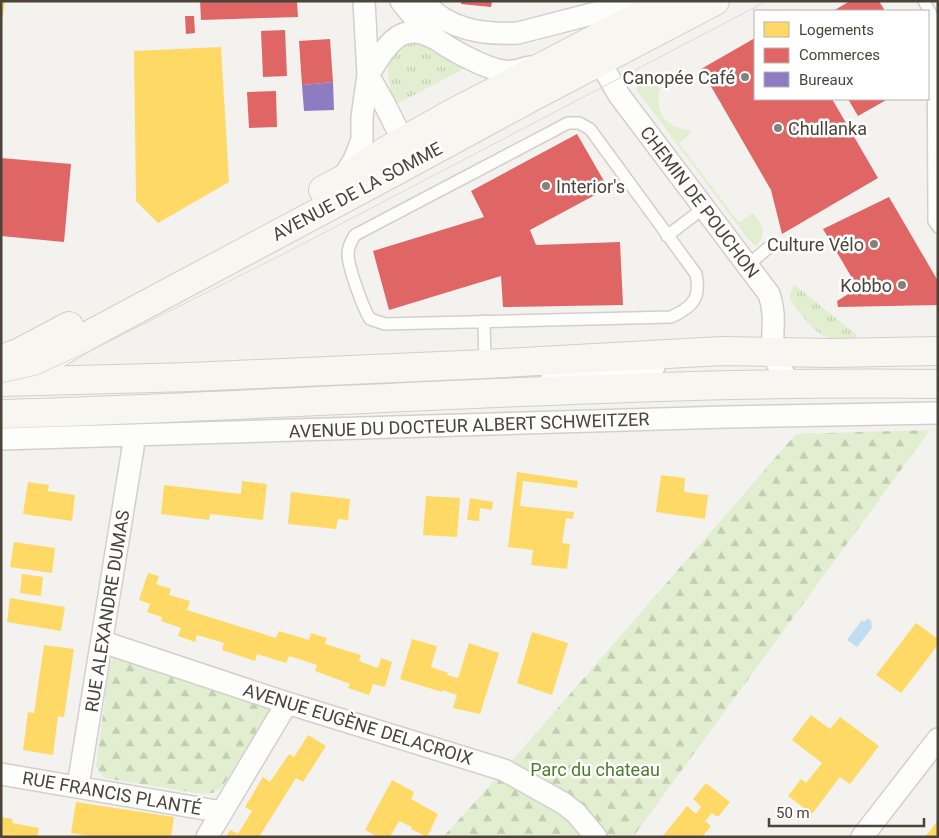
<svg xmlns="http://www.w3.org/2000/svg" width="939" height="838" font-family="Roboto,sans-serif">
  <defs>
    <pattern id="grass-tufts" width="24" height="20" patternUnits="userSpaceOnUse" patternTransform="scale(1.25)"><rect width="24" height="20" fill="#e1eecf"/><path d="M3 7l-1-3M5 7V3M7 7l1-3M15 17l-1-3M17 17v-4M19 17l1-3" fill="none" stroke="#c3cdb2"/></pattern>
    <pattern id="forest-firs" width="22" height="20" patternUnits="userSpaceOnUse" patternTransform="scale(1.25)"><rect width="22" height="20" fill="#e1eecf"/><path d="M5 1l3.5 6h-7zM16 11l3.5 6h-7z" fill="#c3cdb2"/></pattern>
  </defs>
  <rect width="100%" height="100%" fill="#f4f2ee"/>
  <path fill="url(#grass-tufts)" d="M414 42H425L467 67 395 105C387 78 380 51 414 42Z
    M795 285 857 335C854 339 852 339 847 340 820 345 802 316 789 298L793 286Z"/>
  <path fill="url(#forest-firs)" d="M930 430 633 837H443L504 770 796 434Z
    M117 655 267 705 268 714 222 787 213 793 202 794 104 778 96 767 110 662Z"/>
  <path fill="#e1eecf" d="M645 71H648L647 82 660 86C655 111 662 126 689 130L691 133 679 143 739 223 753 213C763 226 768 232 756 246L748 239 636 89 641 73Z"/>
  <path fill="#c0ddf1" d="M867 619 871 620 872 628 857 647 847 640 862 620 864 622Z"/>
  <path fill="#ffd966" d="M1 1H5L2 23H1Z
    M221 47 229 182 158 223 136 201 134 51Z
    M517 472 578 481 577 488 523 481 520 506 574 512 573 519 566 518 562 543 570 544 567 569 531 565 533 550 508 547Z
    M661 475 685 478 684 492 708 495 705 519 656 512Z
    M242 481 267 484 263 520 210 514 209 520 161 514 164 485 241 494Z
    M28 482 49 485 48 491 75 495 72 521 23 514Z
    M291 492 350 499 348 520 338 519 336 529 288 524Z
    M426 496 460 498 457 537 423 535Z
    M470 498 493 502 492 510 480 508 479 521 467 520Z
    M14 542 55 548 52 573 10 567Z
    M148 573 159 576 156 584 171 589 169 595 190 601 187 610 276 638 279 631 309 640 311 633 327 638 325 644 361 655 359 661 378 668 381 658 392 662 385 687 373 684 369 695 348 688 350 684 315 671 317 665 302 660 289 656 286 663 257 654 255 661 222 650 224 643 197 635 195 642 178 636 181 628 161 621 162 617 147 612 150 604 139 600Z
    M22 574 43 577 41 596 20 593Z
    M10 598 65 607 61 631 7 622Z
    M916 623 938 639V645L901 693 876 675Z
    M532 632 568 643 552 695 517 683Z
    M412 639 437 646 431 667 448 673 447 675 458 678 469 643 499 653 480 714 453 708 457 695 442 690V692L400 679Z
    M44 645 74 649 64 717 58 716 53 755 23 750 28 712 34 713Z
    M811 715 830 729 840 717 879 746 850 784 840 777 812 814 788 796 801 779 806 783 822 763 792 740Z
    M308 735 326 746 303 782 296 778 259 837H226L230 830 238 834 252 811 245 807 263 777 270 782 289 754 294 757Z
    M392 780 414 792 411 799 438 814 427 837 411 829 412 827 399 821 390 837H378L365 830Z
    M706 783 730 802 718 817 712 813 705 821 711 826 702 837H662L687 806 696 814 701 807 693 799Z
    M76 802 174 817 171 837H95L71 833Z
    M1 817 13 819 12 823 39 828 37 837H1Z
    M938 820V837H925Z"/>
  <path fill="#e06666" d="M200 1H297L298 17 201 20Z
    M461 1H492L491 7 461 4Z
    M850 1H879L885 11H833Z
    M185 16H194L195 33 186 34Z
    M285 30 287 76 263 77 261 31Z
    M755 38V99H832L878 178 782 234 771 190 701 69Z
    M330 39 333 82 302 85 299 41Z
    M276 91 277 127 249 128 247 92Z
    M848 99H888L858 116Z
    M577 134 608 188 530 230 536 245 620 242 623 305 503 307 501 276 389 310 373 251 484 217 471 191Z
    M1 158 71 164 64 242 1 236Z
    M889 197 938 281V305L838 307 837 301 858 288 823 229Z"/>
  <path fill="#8e7cc3" d="M333 82 334 110 304 111 302 85Z"/>
  <g fill="none" stroke-linecap="round" stroke-linejoin="round">
    <g stroke="#d2d0cb" stroke-width="14">
      <path id="service" d="M924 1 933 18 934 221 938 227
        M568 123H579L590 129 696 274C701 298 693 307 671 317L385 324 370 319C363 308 348 267 348 254 348 247 351 241 355 235Z
        M667 236 705 207
        M748 265 774 243
        M484 321 485 364"/>
    </g>
    <g stroke="#d2d0cb" stroke-width="24">
      <path id="minor" d="M401 1C411 14 422 27 435 38 449 49 486 69 504 71 513 73 521 69 530 67
        M423 1C447 30 483 35 518 33L642 1
        M584 57 590 58 600 62 619 95 769 294C782 331 758 350 792 383
        M368 75 384 103 403 141 417 146
        M368 75C380 57 394 26 421 33 426 34 431 37 436 39
        M343 178 354 160 362 140V117L368 75 364 1
        M551 381 579 376 654 367
        M1 439 726 417 938 413
        M103 642 287 703 504 770 563 803 576 813 596 837
        M1 774 222 812
        M78 786 133 448V435
        M207 837 287 703
        M862 837 938 739"/>
    </g>
    <g stroke="#d3cfc5" stroke-width="30">
      <path id="secondary" d="M323 190 342 180 382 153 449 115 668 1
        M1 359 18 353 69 326
        M9 380 32 369 85 337 392 173 530 98 715 1
        M1 382 190 377 485 364 722 351 831 353 938 351
        M1 414C314 405 625 380 938 384"/>
    </g>
    <use href="#service" stroke="#fdfdfc" stroke-width="11"/>
    <use href="#minor" stroke="#fdfdfc" stroke-width="21"/>
    <use href="#secondary" stroke="#f7f6f1" stroke-width="28"/>
    <path stroke="#dbdbda" stroke-width="1" d="M1 383 37 375 92 350 293 249 767 1"/>
  </g>
  <g fill="#868178" stroke="#fff" stroke-width="2">
    <circle cx="745" cy="77" r="5"/>
    <circle cx="778" cy="128" r="5"/>
    <circle cx="546" cy="186" r="5"/>
    <circle cx="874" cy="244" r="5"/>
    <circle cx="902" cy="285" r="5"/>
  </g>
  <g text-anchor="middle" dominant-baseline="central" stroke-width="5" stroke-linejoin="round" paint-order="stroke">
    <g font-size="18" fill="#4b4439" stroke="#fff" text-anchor="end">
      <text x="735" y="77">Canopée Café</text>
      <text x="788" y="128" text-anchor="start">Chullanka</text>
      <text x="556" y="186" text-anchor="start">Interior's</text>
      <text x="864" y="244">Culture Vélo</text>
      <text x="892" y="285">Kobbo</text>
    </g>
    <g font-size="18" fill="#4b4439" stroke="#fff">
      <text transform="translate(357 191) rotate(-28)">AVENUE DE LA SOMME</text>
      <text transform="translate(700 202) rotate(53)">CHEMIN DE POUCHON</text>
      <text transform="translate(469 425) rotate(-2)">AVENUE DU DOCTEUR ALBERT SCHWEITZER</text>
      <text transform="translate(107 611) rotate(-81)">RUE ALEXANDRE DUMAS</text>
      <text transform="translate(358 724) rotate(17)">AVENUE EUGÈNE DELACROIX</text>
      <text transform="translate(112 793) rotate(10)">RUE FRANCIS PLANTÉ</text>
    </g>
    <g font-size="18" fill="#4a7f2a" stroke="#fff">
      <text x="595" y="769">Parc du chateau</text>
    </g>
  </g>
  <rect width="939" height="838" fill="none" stroke="#4b4439" stroke-width="5"/>
  <rect x="754" y="10" width="175" height="90" fill="#ffffff" stroke="#b7b4b0"/>
  <rect x="764" y="22" width="25" height="15" fill="#ffd966" stroke="#b7b4b0"/>
  <text x="799" y="35" font-size="15" fill="#4b4439">Logements</text>
  <rect x="764" y="48" width="25" height="15" fill="#e06666" stroke="#b7b4b0"/>
  <text x="799" y="60" font-size="15" fill="#4b4439">Commerces</text>
  <rect x="764" y="72" width="25" height="15" fill="#8e7cc3" stroke="#b7b4b0"/>
  <text x="799" y="85" font-size="15" fill="#4b4439">Bureaux</text>
  <path d="M769 818v8h155v-8" fill="none" stroke="#4b4439" stroke-width="2.5"/>
  <text x="776" y="818" font-size="15" fill="#4b4439" stroke="#ffffff" stroke-width="4" paint-order="stroke">50 m</text>
</svg>
